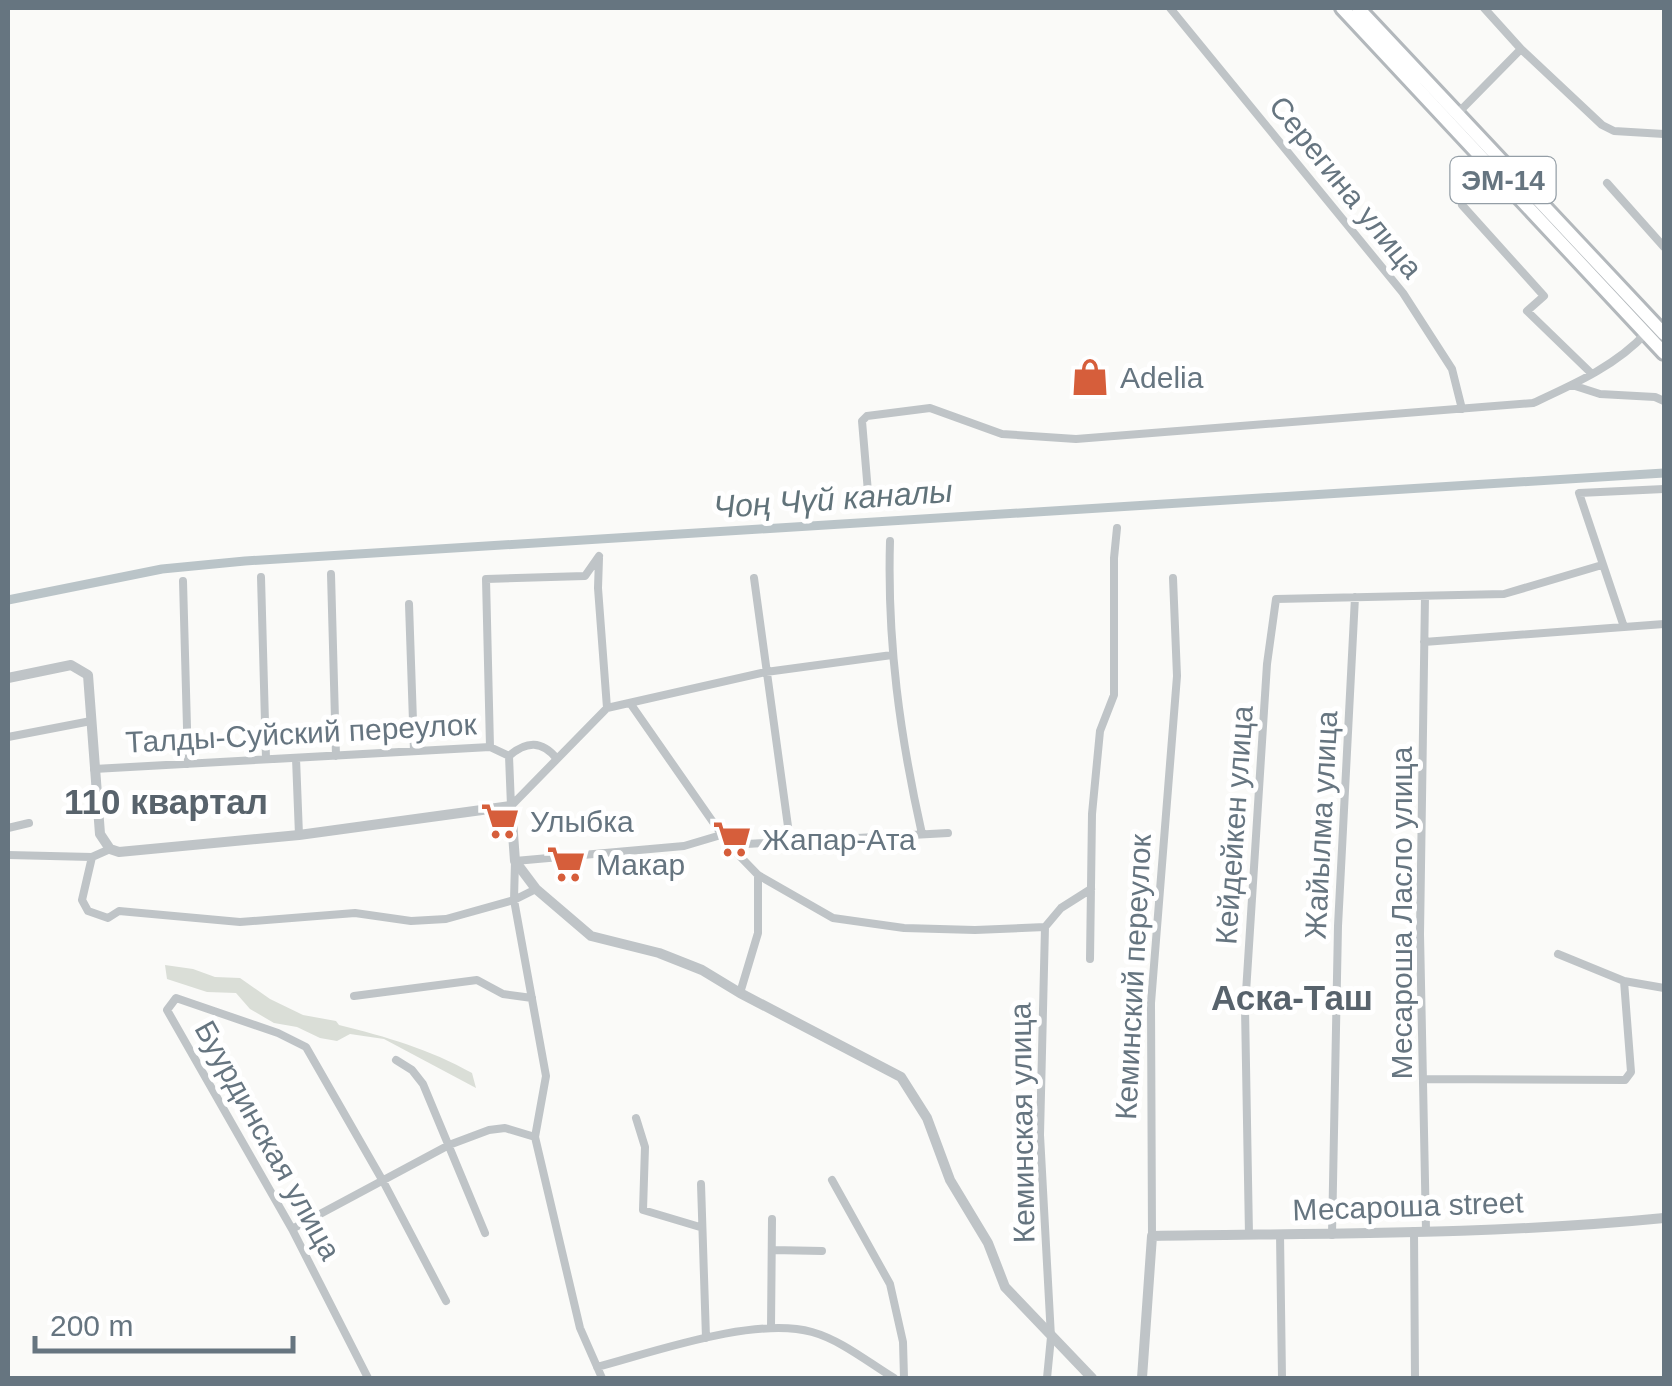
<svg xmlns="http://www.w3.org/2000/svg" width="1672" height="1386" font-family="Arial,sans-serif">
  <rect width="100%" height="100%" fill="#fafaf8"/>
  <path fill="#daded7" d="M165 965 193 969 215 977 240 978 270 999 303 1015 336 1021 339 1025C387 1037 429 1049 472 1073L476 1088 384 1039 350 1034 337 1041 320 1038 297 1027 274 1023 250 1009 236 993 207 992 167 979Z"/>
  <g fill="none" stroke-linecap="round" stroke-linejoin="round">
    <path stroke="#bac4c8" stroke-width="9" d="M8 600 162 569 245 561 1664 473"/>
    <g stroke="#b3b8bc" stroke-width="18">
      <path id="primary" d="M1342 8 1664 353
        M1358 8 1664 334"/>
    </g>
    <path stroke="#bfc4c7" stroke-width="8" d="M1170 8 1403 293 1452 369 1462 409
      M1484 8 1521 49 1602 125 1614 131 1664 134
      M1458 113 1521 49
      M1607 183 1664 247
      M1462 205 1544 296 1527 311 1592 374
      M1572 385 1600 394 1655 397 1664 401
      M868 492 862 421 867 416 930 408 1002 434 1076 439 1533 403C1572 385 1616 366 1646 333
      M890 541C887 642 900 736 922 834
      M599 558 598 588 607 708
      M331 574 336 756
      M261 577 266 759
      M754 578 790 841
      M183 581 188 764
      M1425 596 1420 934 1426 1230
      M409 604 414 751
      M1624 627 1579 493 1664 489
      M1424 642 1664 624
      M630 703 729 845 758 875 833 918 904 928 975 930 1045 927
      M8 737 91 721
      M490 747 486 579 585 576 599 556
      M509 756C526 741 542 740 557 759
      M509 756 511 806
      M296 758 299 835
      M94 769 490 747 509 756
      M511 806 607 708 766 672 892 655
      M8 828 29 823
      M729 845 948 833
      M8 855 92 857 110 849
      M92 857 82 900 88 911 108 918 119 911 240 922 355 913 411 921 446 919 514 900 536 889
      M1558 954 1624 981 1664 988
      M1090 959 1092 814 1100 731 1114 695V558L1117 528
      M740 993 758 933V875
      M354 996 477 980 503 994 532 998
      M396 1060 412 1070 423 1084 485 1233
      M1423 1079 1625 1080 1631 1072 1624 981
      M636 1118 645 1147 643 1210 700 1227
      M832 1180 890 1284 903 1342 904 1378
      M701 1184 706 1338
      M292 1229 449 1145 489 1130 505 1128 535 1137
      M1414 1231 1415 1378
      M1280 1234 1282 1378
      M1249 1235 1245 1008 1267 664 1276 599 1504 594 1602 565
      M1332 1235 1338 926 1355 597
      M1152 1236 1151 1003 1177 676 1173 578
      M772 1250 822 1251
      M771 1328 772 1219
      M597 1367C654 1352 755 1316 812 1332 841 1340 869 1363 894 1378
      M368 1378 292 1229 167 1010 176 998 278 1033 306 1047 384 1183 446 1301
      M602 1378 580 1328 535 1137 546 1076 514 900 515 861 684 846 721 835
      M1047 1378 1051 1337 1040 1135 1045 927 1061 908 1091 889"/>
    <path stroke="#bfc4c7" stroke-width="10" d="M8 678 71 665 88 675 100 834 110 849 119 852 299 835 511 806 515 861 536 889 591 936 659 953 702 970 740 993 901 1077 927 1118 950 1180 988 1243 1005 1287 1092 1378
      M1142 1378 1152 1236C1323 1233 1494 1235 1664 1218"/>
    <use href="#primary" stroke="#fff" stroke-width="12"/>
  </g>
  <defs>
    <g id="shop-bare" transform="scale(3)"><path d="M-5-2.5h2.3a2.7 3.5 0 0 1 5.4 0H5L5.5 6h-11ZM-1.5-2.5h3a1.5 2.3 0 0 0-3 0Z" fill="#d65e3b" stroke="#fff" stroke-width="2.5" paint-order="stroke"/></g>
    <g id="supermarket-bare" transform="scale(3)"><path d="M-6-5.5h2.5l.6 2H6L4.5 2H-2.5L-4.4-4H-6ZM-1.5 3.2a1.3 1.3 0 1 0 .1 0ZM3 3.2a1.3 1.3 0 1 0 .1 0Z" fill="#d65e3b" stroke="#fff" stroke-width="2.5" paint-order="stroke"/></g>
  </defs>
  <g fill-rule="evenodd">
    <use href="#shop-bare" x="1090" y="377"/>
    <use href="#supermarket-bare" x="500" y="821"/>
    <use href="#supermarket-bare" x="732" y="839"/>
    <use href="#supermarket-bare" x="566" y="864"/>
  </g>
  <g text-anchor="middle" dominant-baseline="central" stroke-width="10" stroke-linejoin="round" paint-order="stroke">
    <rect fill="#fff" stroke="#949ea6" stroke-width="2.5" x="1450.5" y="157" width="105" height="46" rx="8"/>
    <g font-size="28" font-weight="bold" fill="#667580">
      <text x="1503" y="180">ЭМ-14</text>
    </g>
    <g font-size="30" fill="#667580" stroke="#fff">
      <text transform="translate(1346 187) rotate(51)">Серегина улица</text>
      <text transform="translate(301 733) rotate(-3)">Талды-Суйский переулок</text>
      <text transform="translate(1234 825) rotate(-86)">Кейдейкен улица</text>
      <text transform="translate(1321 825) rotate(-87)">Жайылма улица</text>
      <text transform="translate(1401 913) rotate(-90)">Месароша Ласло улица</text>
      <text transform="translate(1133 977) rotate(-87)">Кеминский переулок</text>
      <text transform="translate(1022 1123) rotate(-91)">Кеминская улица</text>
      <text transform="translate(268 1140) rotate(61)">Буурдинская улица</text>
      <text transform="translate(1408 1206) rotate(-2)">Месароша street</text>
    </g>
    <g font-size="30" fill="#667580" stroke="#fff" text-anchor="start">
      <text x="1120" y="377">Adelia</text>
      <text x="530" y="821">Улыбка</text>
      <text x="762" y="839">Жапар-Ата</text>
      <text x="596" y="864">Макар</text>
    </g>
    <g font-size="32" font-style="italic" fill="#61737a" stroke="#fff">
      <text transform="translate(833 499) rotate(-4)">Чоң Чүй каналы</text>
    </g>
    <g font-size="35" font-weight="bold" fill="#58636c" stroke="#fff">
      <text x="166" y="801">110 квартал</text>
      <text x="1292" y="997">Аска-Таш</text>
    </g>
  </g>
  <rect width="1672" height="1386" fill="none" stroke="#667580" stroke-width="20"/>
  <path d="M35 1336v15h258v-15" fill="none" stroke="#667580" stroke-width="5"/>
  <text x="50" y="1336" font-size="30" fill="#667580" stroke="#ffffff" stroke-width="8" paint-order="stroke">200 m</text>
</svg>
